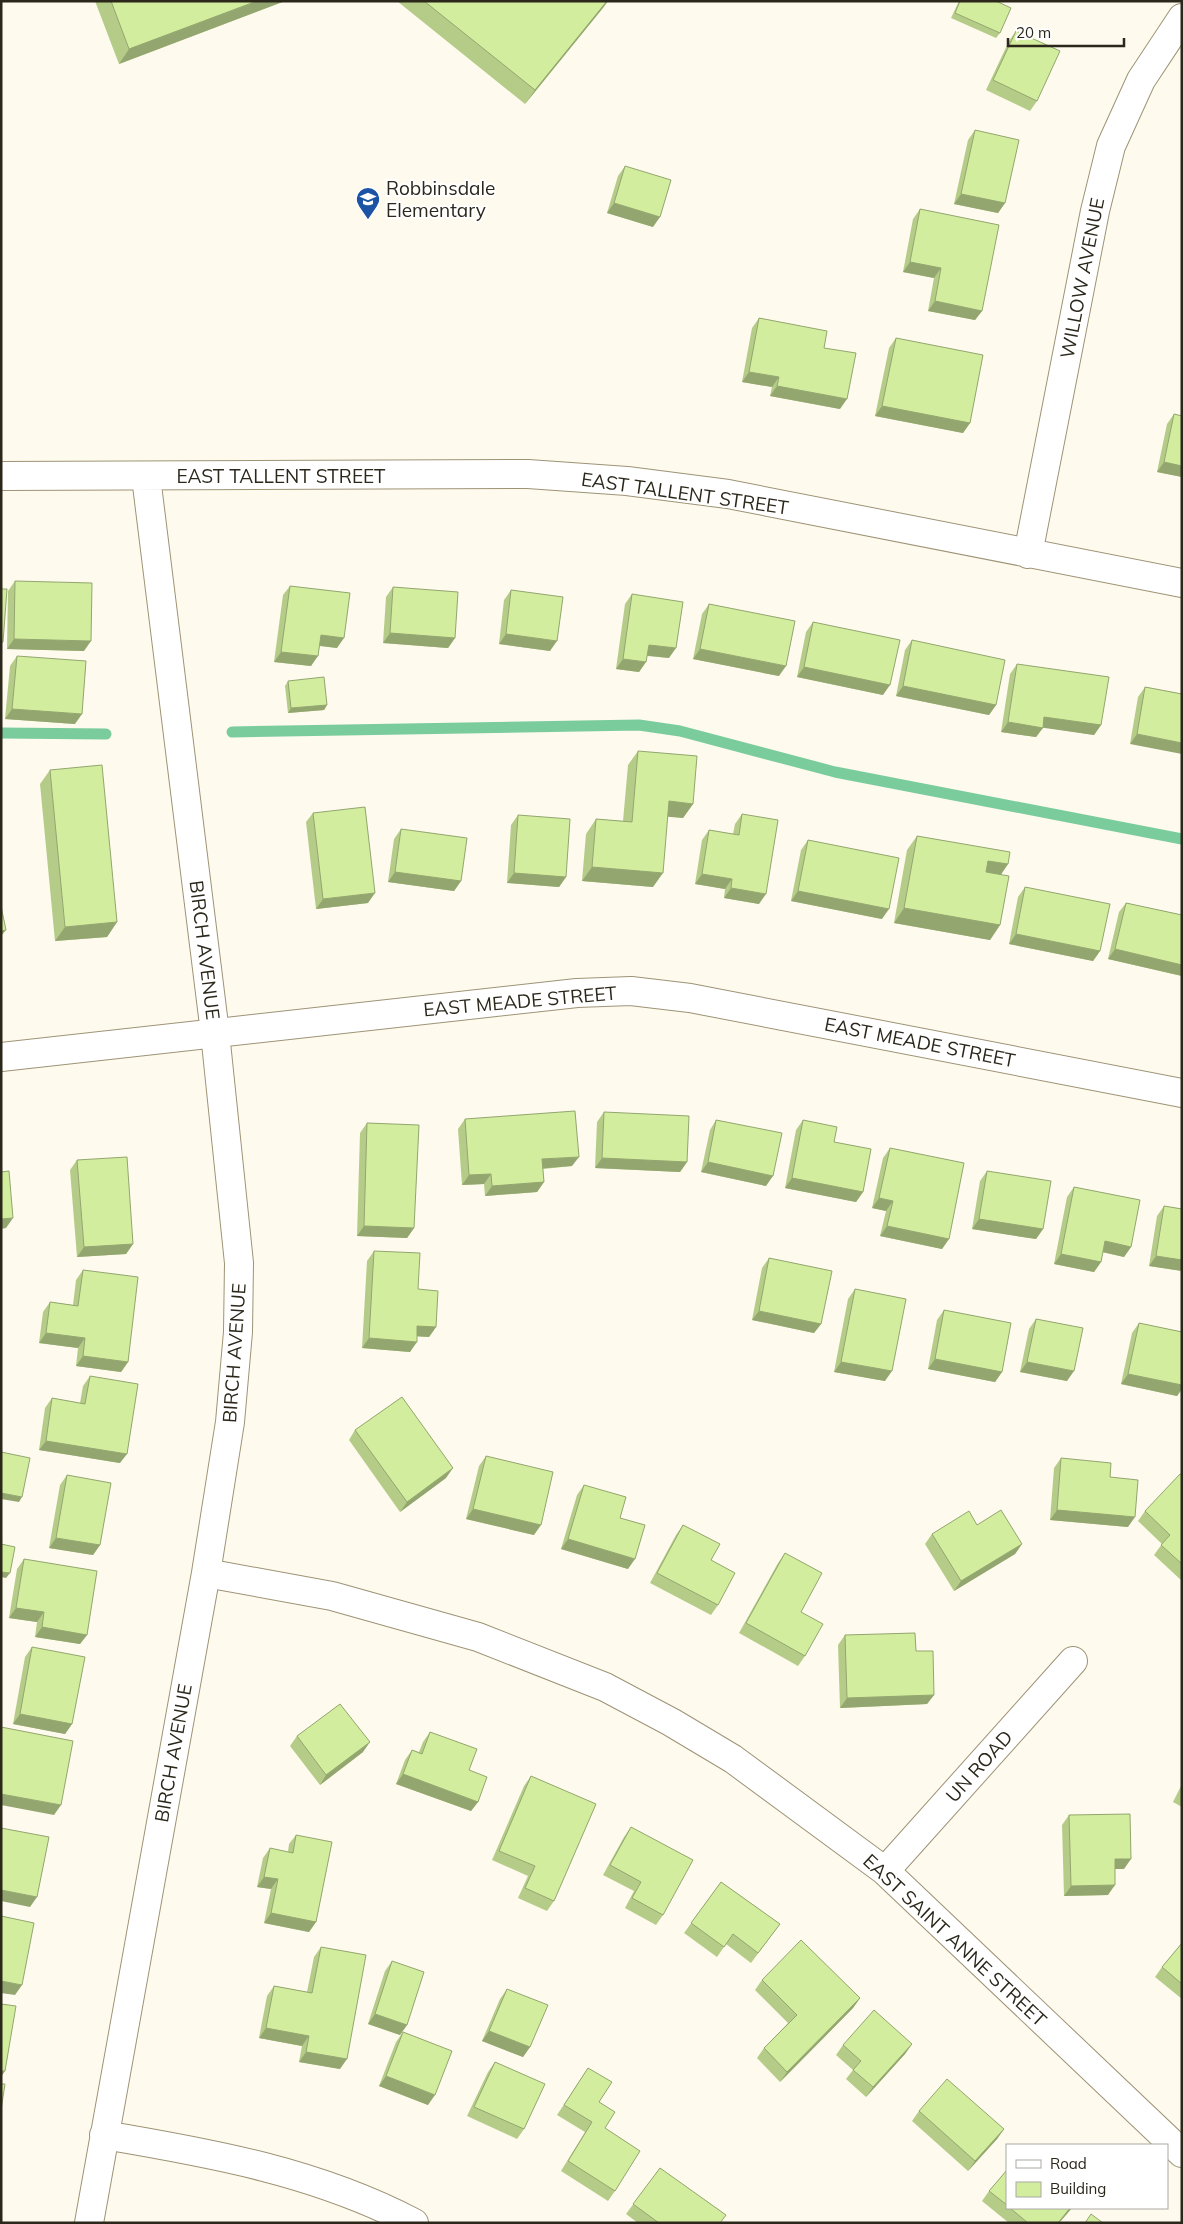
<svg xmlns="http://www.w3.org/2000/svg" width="1183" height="2224" font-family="Mulish,sans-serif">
  <rect width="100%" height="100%" fill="#fefaed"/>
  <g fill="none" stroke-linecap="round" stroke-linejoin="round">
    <path stroke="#7acc9d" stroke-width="11" d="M232 732 639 725 680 731 835 772 1182 839
      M1 733 106 734"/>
    <g stroke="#9e9376" stroke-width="30">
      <path id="street" d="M1 476 528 474 627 481 728 494 1182 583
        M1028 554 1095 211 1111 146 1141 80 1182 18
        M1 1057 577 993 631 991 690 998 1182 1093
        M206 1573 332 1596 478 1637 605 1687 671 1722 733 1759 885 1871 1182 2153
        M885 1871 1073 1661
        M104 2135C211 2153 317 2172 414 2223
        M89 2223 206 1573 230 1422 238 1332 239 1263 215 1033 146 477"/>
    </g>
    <use href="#street" stroke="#fff" stroke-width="28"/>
  </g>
  <path fill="#b5cc88" d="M95 1H285L119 64Z
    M397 1H608L525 104Z
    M959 1H996L1000 33 996 38 951 18Z
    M1016 31 1037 101 1030 111 986 90 1009 41Z
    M975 130 1005 203 998 213 954 204 968 140Z
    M625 166 653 227 607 213 618 176Z
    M920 209 982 311 975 320 928 311 934 278 903 272 913 219Z
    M759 318 824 348 840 409 770 396 772 387 742 382 752 328Z
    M896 338 970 423 963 433 875 416 889 348Z
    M1174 414 1182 416V477L1157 472 1167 424Z
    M15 581 84 651 7 649 8 591Z
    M290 586 337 648 319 646 311 666 274 662 283 595Z
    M393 587 455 638 448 648 383 643 386 597Z
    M511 590 550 651 499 644 504 600Z
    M632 594 669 658 647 656 646 662 639 672 616 669 625 604Z
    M709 604 779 676 693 659 702 614Z
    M813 622 883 695 797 677 806 632Z
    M912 640 996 705 989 715 896 696 905 650Z
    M17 656 75 724 5 719 10 666Z
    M1017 664 1101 725 1094 735 1043 727 1036 737 1001 732 1010 674Z
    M288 681 327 705 324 710 288 713 285 686Z
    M1145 687 1182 694 1130 744 1138 697Z
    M638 751 693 804 683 818 668 816 653 887 582 881 586 834 596 819 623 821 628 765Z
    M50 770 117 922 107 937 55 941 40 784Z
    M313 813 368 903 316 909 306 822Z
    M742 814 759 904 724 898 725 889 695 884 702 840 709 830 733 834 735 824Z
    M518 815 566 877 559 887 507 883 511 825Z
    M401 829 461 881 454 891 388 882 394 839Z
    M917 836 1008 864 1001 874 1000 925 990 940 894 923 907 850Z
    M808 840 882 919 791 901 801 850Z
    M1025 887 1100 951 1093 961 1009 944 1018 897Z
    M1126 903 1182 915V976L1108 959 1119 912Z
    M604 1112 687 1162 680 1172 595 1168 597 1122Z
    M465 1119 572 1166 543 1169 544 1182 537 1192 485 1196 484 1184 462 1185 458 1129Z
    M716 1120 766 1186 701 1172 710 1130Z
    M803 1120 834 1142 863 1192 856 1202 785 1188 796 1130Z
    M367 1123 414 1228 407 1238 357 1236 360 1133Z
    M890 1148 949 1239 942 1249 880 1236 886 1211 872 1208 883 1158Z
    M77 1160 133 1244 126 1254 77 1257 70 1170Z
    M987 1171 1043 1229 1036 1239 972 1229 980 1181Z
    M1074 1187 1131 1247 1124 1257 1102 1252 1101 1262 1094 1272 1054 1264 1067 1197Z
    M1164 1206 1182 1209V1271L1149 1266 1157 1216Z
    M374 1251 418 1289 436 1327 429 1337 417 1336 410 1352 362 1348 367 1261Z
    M769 1258 821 1324 814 1333 752 1320 762 1268Z
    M83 1270 128 1362 121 1372 76 1366 78 1348 39 1343 43 1312 50 1302 73 1305 76 1280Z
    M855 1289 885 1381 834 1372 848 1299Z
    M944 1310 1002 1372 995 1382 928 1369 937 1320Z
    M1036 1319 1067 1381 1020 1372 1029 1329Z
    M1139 1323 1182 1332V1389L1177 1396 1121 1384 1132 1333Z
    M90 1376 120 1463 39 1450 45 1408 52 1398 80 1403 83 1386Z
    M355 1430 446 1478 400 1512 349 1440Z
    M486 1456 534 1535 466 1519 479 1466Z
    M1061 1458 1110 1477 1128 1527 1050 1520 1054 1468Z
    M67 1475 100 1545 93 1555 49 1548 60 1485Z
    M1182 1475V1581L1154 1555 1162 1544 1138 1521 1145 1511Z
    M584 1485 620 1518 628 1569 561 1549 577 1495Z
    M683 1525 711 1560 718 1605 711 1615 650 1583 676 1535Z
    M977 1525 1022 1544 1015 1554 954 1591 925 1544 932 1534Z
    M785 1553 801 1612 805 1656 798 1666 739 1633 778 1563Z
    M24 1559 87 1635 80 1644 35 1637 37 1622 9 1618 17 1569Z
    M845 1635 916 1651 934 1695 927 1704 840 1708 838 1645Z
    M32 1647 72 1724 65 1734 13 1724 25 1657Z
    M430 1732 478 1802 471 1811 396 1784 405 1760 412 1750 419 1752 423 1742Z
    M297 1736 363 1752 320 1785 290 1746Z
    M531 1776 554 1901 547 1911 518 1898 528 1876 492 1860 524 1786Z
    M1182 1784V1807L1173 1802Z
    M1069 1815 1124 1869H1115L1108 1895 1064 1896 1062 1825Z
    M631 1827 663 1915 656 1925 625 1908 634 1891 603 1875 624 1837Z
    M296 1835 316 1922 309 1932 264 1923 271 1889 257 1887 263 1858 270 1848 288 1852 289 1844Z
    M721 1882 780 1924 751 1963 726 1944 717 1957 684 1933Z
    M1182 1943V1999L1155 1977 1162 1967Z
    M321 1947 340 2069 299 2062 302 2046 259 2038 267 1996 274 1986 307 1992 314 1957Z
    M392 1961 407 2025 400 2035 368 2024 385 1971Z
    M762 1980 860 1998 853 2008 780 2082 757 2058 764 2048 788 2023 755 1990Z
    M507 1989 530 2047 523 2057 482 2041 500 1999Z
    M403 2032 428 2105 379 2086 396 2042Z
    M912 2044 905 2054 866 2097 846 2079 853 2070 836 2055 843 2045Z
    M495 2062 524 2129 517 2139 467 2116 488 2072Z
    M588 2068 599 2102 605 2128 615 2191 608 2201 561 2171 585 2132 557 2115Z
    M919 2111 1004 2129 997 2139 968 2171 912 2121Z
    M660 2168 720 2223H638L626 2214Z
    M1007 2170V2208H1072L1059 2223H1009L982 2201 989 2191Z"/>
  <path fill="#93a66f" d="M257 1H285L119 64 129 49Z
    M607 1H608L603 8 525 104 535 90Z
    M961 194 1005 203 998 213 954 204Z
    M614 203 660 217 653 227 607 213Z
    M910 262 941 268 934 278 903 272Z
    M935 301 982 311 975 320 928 311Z
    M749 372 779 377 772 387 742 382Z
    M777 386 847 399 840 409 770 396Z
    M882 406 970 423 963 433 875 416Z
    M1164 462 1182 466V477L1157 472Z
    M390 633 455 638 448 648 383 643Z
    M506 634 557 641 550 651 499 644Z
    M321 635 344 638 337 648 314 645Z
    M14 639 91 641 84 651 7 649Z
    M649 645 676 648 669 658 642 655Z
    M700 649 786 666 779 676 693 659Z
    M281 652 318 656 311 666 274 662Z
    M623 659 646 662 639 672 616 669Z
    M804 667 890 685 883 695 797 677Z
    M903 686 996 705 989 715 896 696Z
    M327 705 324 710 288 713 291 708Z
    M12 709 82 714 75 724 5 719Z
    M1044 717 1101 725 1094 735 1038 727Z
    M1008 722 1043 728 1036 737 1001 732Z
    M1137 734 1182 743V754L1130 744Z
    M669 801 693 804 683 818 659 816Z
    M988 861 1008 864 998 879 978 875Z
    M592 867 663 873 653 887 582 881Z
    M395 872 461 881 454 891 388 882Z
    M514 873 566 877 559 887 507 883Z
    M702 874 732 879 725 889 695 884Z
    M731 888 766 894 759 904 724 898Z
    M798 891 889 909 882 919 791 901Z
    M375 893 368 903 316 909 323 899Z
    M904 908 1000 925 990 940 894 923Z
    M117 922 107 937 55 941 65 927Z
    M6 930 1 936V931Z
    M1016 934 1100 951 1093 961 1009 944Z
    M1115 949 1182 965V976L1108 959Z
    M579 1157 572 1166 535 1169 542 1159Z
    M602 1158 687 1162 680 1172 595 1168Z
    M708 1162 773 1176 766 1186 701 1172Z
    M491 1174 484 1184 462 1185 469 1175Z
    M792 1178 863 1192 856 1202 785 1188Z
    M544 1182 537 1192 485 1196 492 1186Z
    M879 1198 893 1201 886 1211 872 1208Z
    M13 1218 6 1228 1 1229V1219Z
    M979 1219 1043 1229 1036 1239 972 1229Z
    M364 1226 414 1228 407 1238 357 1236Z
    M887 1226 949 1239 942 1249 880 1236Z
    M1105 1241 1131 1247 1124 1257 1098 1251Z
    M133 1244 126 1254 77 1257 84 1247Z
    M1061 1254 1101 1262 1094 1272 1054 1264Z
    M1156 1256 1182 1260V1271L1149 1266Z
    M759 1311 821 1324 814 1333 752 1320Z
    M417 1326 436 1327 429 1337 410 1336Z
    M46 1333 85 1338 78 1348 39 1343Z
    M369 1338 417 1342 410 1352 362 1348Z
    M83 1356 128 1362 121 1372 76 1366Z
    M935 1359 1002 1372 995 1382 928 1369Z
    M841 1362 892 1371 885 1381 834 1372Z
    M1027 1362 1074 1371 1067 1381 1020 1372Z
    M1128 1374 1182 1385V1389L1177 1396 1121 1384Z
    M46 1441 127 1454 120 1463 39 1450Z
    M453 1468 446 1478 400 1512 407 1502Z
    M1 1493 22 1497 19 1502 1 1499Z
    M473 1509 541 1525 534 1535 466 1519Z
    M1057 1510 1135 1517 1128 1527 1050 1520Z
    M56 1538 100 1545 93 1555 49 1548Z
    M568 1539 635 1559 628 1569 561 1549Z
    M1022 1544 1015 1554 954 1591 961 1581Z
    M1 1572 10 1573 6 1578 1 1577Z
    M16 1608 44 1612 37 1622 9 1618Z
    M42 1627 87 1635 80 1644 35 1637Z
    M934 1695 927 1704 840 1708 847 1698Z
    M20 1714 72 1724 65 1734 13 1724Z
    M370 1742 363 1752 320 1785 326 1775Z
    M403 1774 478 1802 471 1811 396 1784Z
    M1 1794 61 1805 54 1815 1 1805Z
    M1115 1859H1131L1124 1869H1108Z
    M264 1877 278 1879 271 1889 257 1887Z
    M1115 1885 1108 1895 1064 1896 1071 1886Z
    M1 1890 37 1897 30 1907 1 1901Z
    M271 1913 316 1922 309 1932 264 1923Z
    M1 1981 22 1985 15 1995 1 1993Z
    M860 1998 853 2008 780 2082 787 2072Z
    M375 2014 407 2025 400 2035 368 2024Z
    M266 2028 309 2036 302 2046 259 2038Z
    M489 2031 530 2047 523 2057 482 2041Z
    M912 2044 905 2054 866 2097 873 2087Z
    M306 2052 347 2059 340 2069 299 2062Z
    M1 2071H5L1 2077Z
    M386 2076 435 2095 428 2105 379 2086Z
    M1004 2129 997 2139 968 2171 975 2161Z
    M1070 2208H1072L1059 2223H1058Z"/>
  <path fill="#d2ed9e" stroke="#93a66f" d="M111 1H257L129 49Z
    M424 1H607L535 90Z
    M960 1H996L1011 8 1000 33 955 13Z
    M1016 31 1060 51 1037 101 993 80Z
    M975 130 1019 140 1005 203 961 194Z
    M625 166 671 180 660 217 614 203Z
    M920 209 999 225 982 311 935 301 941 268 910 262Z
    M759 318 827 331 824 348 856 353 847 399 777 386 779 377 749 372Z
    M896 338 983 355 970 423 882 406Z
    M1174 414 1182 416V466L1164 462Z
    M15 581 92 583 91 641 14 639Z
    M290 586 350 593 344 638 321 635 318 656 281 652Z
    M393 587 458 592 455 638 390 633Z
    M1 589H7L3 642H1Z
    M511 590 563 597 557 641 506 634Z
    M632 594 683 602 676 648 649 645 646 662 623 659Z
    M709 604 795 621 786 666 700 649Z
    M813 622 900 640 890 685 804 667Z
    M912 640 1005 660 996 705 903 686Z
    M17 656 86 661 82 714 12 709Z
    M1017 664 1109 677 1101 725 1044 717 1043 728 1008 722Z
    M324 677 327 705 291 708 288 681Z
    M1145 687 1182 694V743L1137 734Z
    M638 751 697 756 693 804 669 801 663 873 592 867 596 819 632 822Z
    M102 765 117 922 65 927 50 770Z
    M365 807 375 893 323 899 313 813Z
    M742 814 778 820 766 894 731 888 732 879 702 874 709 830 739 835Z
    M518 815 570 819 566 877 514 873Z
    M401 829 467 838 461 881 395 872Z
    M917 836 1010 852 1008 864 988 861 986 872 1009 876 1000 925 904 908Z
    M808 840 899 858 889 909 798 891Z
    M1025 887 1110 904 1100 951 1016 934Z
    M1126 903 1182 915V965L1115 949Z
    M1 906 6 930 1 931Z
    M575 1111 579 1157 542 1159 544 1182 492 1186 491 1174 469 1175 465 1119Z
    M604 1112 689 1116 687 1162 602 1158Z
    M716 1120 782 1133 773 1176 708 1162Z
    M803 1120 837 1127 834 1142 871 1149 863 1192 792 1178Z
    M367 1123 419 1125 414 1228 364 1226Z
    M890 1148 964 1163 949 1239 887 1226 893 1201 879 1198Z
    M127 1157 133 1244 84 1247 77 1160Z
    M9 1171 13 1218 1 1219V1172Z
    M987 1171 1051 1181 1043 1229 979 1219Z
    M1074 1187 1140 1200 1131 1247 1105 1241 1101 1262 1061 1254Z
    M1164 1206 1182 1209V1260L1156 1256Z
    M374 1251 420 1253 418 1289 438 1291 436 1327 417 1326V1342L369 1338Z
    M769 1258 832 1271 821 1324 759 1311Z
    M83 1270 138 1277 128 1362 83 1356 85 1338 46 1333 50 1302 78 1306Z
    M855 1289 906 1299 892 1371 841 1362Z
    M944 1310 1011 1323 1002 1372 935 1359Z
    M1036 1319 1083 1328 1074 1371 1027 1362Z
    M1139 1323 1182 1332V1385L1128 1374Z
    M90 1376 138 1384 127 1454 46 1441 52 1398 85 1404Z
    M402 1397 453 1468 407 1502 355 1430Z
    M1 1452 30 1458 22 1497 1 1493Z
    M486 1456 553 1472 541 1525 473 1509Z
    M1061 1458 1111 1463 1110 1477 1138 1480 1135 1517 1057 1510Z
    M1180 1474 1182 1475V1564L1161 1545 1170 1535 1145 1511Z
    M67 1475 111 1483 100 1545 56 1538Z
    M584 1485 626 1497 620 1518 645 1525 635 1559 568 1539Z
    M1001 1510 1022 1544 961 1581 932 1534 969 1511 977 1525Z
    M683 1525 720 1544 711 1560 735 1573 718 1605 657 1573Z
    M1 1544 15 1547 10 1573 1 1572Z
    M785 1553 822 1573 801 1612 823 1624 805 1656 746 1623Z
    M24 1559 97 1571 87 1635 42 1627 44 1612 16 1608Z
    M915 1633 916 1651H933L934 1695 847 1698 845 1635Z
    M32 1647 85 1657 72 1724 20 1714Z
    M340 1704 370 1742 326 1775 297 1736Z
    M1 1727 73 1741 61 1805 1 1794Z
    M430 1732 477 1749 469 1770 487 1777 478 1802 403 1774 412 1750 422 1754Z
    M531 1776 596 1804 554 1901 525 1888 535 1866 499 1851Z
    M1130 1814 1131 1859H1115V1885L1071 1886 1069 1815Z
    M631 1827 693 1860 663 1915 632 1898 641 1882 610 1865Z
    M1 1828 49 1837 37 1897 1 1890Z
    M296 1835 332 1842 316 1922 271 1913 278 1879 264 1877 270 1848 293 1853Z
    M721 1882 780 1924 758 1953 733 1934 724 1947 691 1923Z
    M1 1916 34 1923 22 1985 1 1981Z
    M801 1940 860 1998 787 2072 764 2048 797 2015 762 1980Z
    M1182 1943V1984L1162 1967Z
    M321 1947 366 1955 347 2059 306 2052 309 2036 266 2028 274 1986 312 1993Z
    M392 1961 424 1972 407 2025 375 2014Z
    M507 1989 548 2005 530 2047 489 2031Z
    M1 2004 16 2006 5 2071H1Z
    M874 2010 912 2044 873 2087 853 2070 861 2061 843 2045Z
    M403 2032 452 2051 435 2095 386 2076Z
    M495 2062 545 2084 524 2129 474 2107Z
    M588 2068 612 2082 599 2102 615 2112 605 2128 640 2151 615 2191 568 2161 592 2122 564 2105Z
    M947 2079 1004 2129 975 2161 919 2111Z
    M1 2084H5L1 2110Z
    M660 2168 726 2215 720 2223H659L633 2204Z
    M1007 2170V2205L989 2191Z
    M1010 2208H1070L1058 2223H1028Z
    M1091 2214 1103 2223H1085Z"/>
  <defs>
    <g id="school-pin" transform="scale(1.25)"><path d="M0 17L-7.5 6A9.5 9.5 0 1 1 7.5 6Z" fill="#1c53a5" stroke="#fff"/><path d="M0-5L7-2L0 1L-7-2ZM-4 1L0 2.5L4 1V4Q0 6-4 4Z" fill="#fff"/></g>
  </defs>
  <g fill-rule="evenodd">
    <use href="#school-pin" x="368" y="199"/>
  </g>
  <g text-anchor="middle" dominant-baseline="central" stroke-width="4" stroke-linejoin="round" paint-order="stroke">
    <g font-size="19" fill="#2b271b" stroke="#fff" text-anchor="start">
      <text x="386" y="188">Robbinsdale<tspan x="386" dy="22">Elementary</tspan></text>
    </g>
    <g font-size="19" fill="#2b271b" stroke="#fff">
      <text transform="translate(1082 278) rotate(-79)">WILLOW AVENUE</text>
      <text x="281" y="476">EAST TALLENT STREET</text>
      <text transform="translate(685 493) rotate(8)">EAST TALLENT STREET</text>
      <text transform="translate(205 950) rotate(83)">BIRCH AVENUE</text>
      <text transform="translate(520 1001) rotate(-5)">EAST MEADE STREET</text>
      <text transform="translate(920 1042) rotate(11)">EAST MEADE STREET</text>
      <text transform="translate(234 1353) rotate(-86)">BIRCH AVENUE</text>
      <text transform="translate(173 1753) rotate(-80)">BIRCH AVENUE</text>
      <text transform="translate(979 1766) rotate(-48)">UN ROAD</text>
      <text transform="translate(955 1940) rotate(43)">EAST SAINT ANNE STREET</text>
    </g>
  </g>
  <rect width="1183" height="2224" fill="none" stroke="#2b271b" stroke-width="5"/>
  <rect x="1006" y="2144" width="162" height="65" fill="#ffffff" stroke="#aaa9a4"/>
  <rect x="1016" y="2160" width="25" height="8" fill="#ffffff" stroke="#aaa9a4"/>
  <text x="1050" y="2169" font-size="15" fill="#2b271b">Road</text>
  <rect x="1016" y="2182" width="25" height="15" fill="#d2ed9e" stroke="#aaa9a4"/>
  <text x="1050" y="2194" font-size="15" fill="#2b271b">Building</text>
  <path d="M1008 38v8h116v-8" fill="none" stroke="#2b271b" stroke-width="2.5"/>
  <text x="1016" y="38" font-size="15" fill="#2b271b" stroke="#ffffff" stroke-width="4" paint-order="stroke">20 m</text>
</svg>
